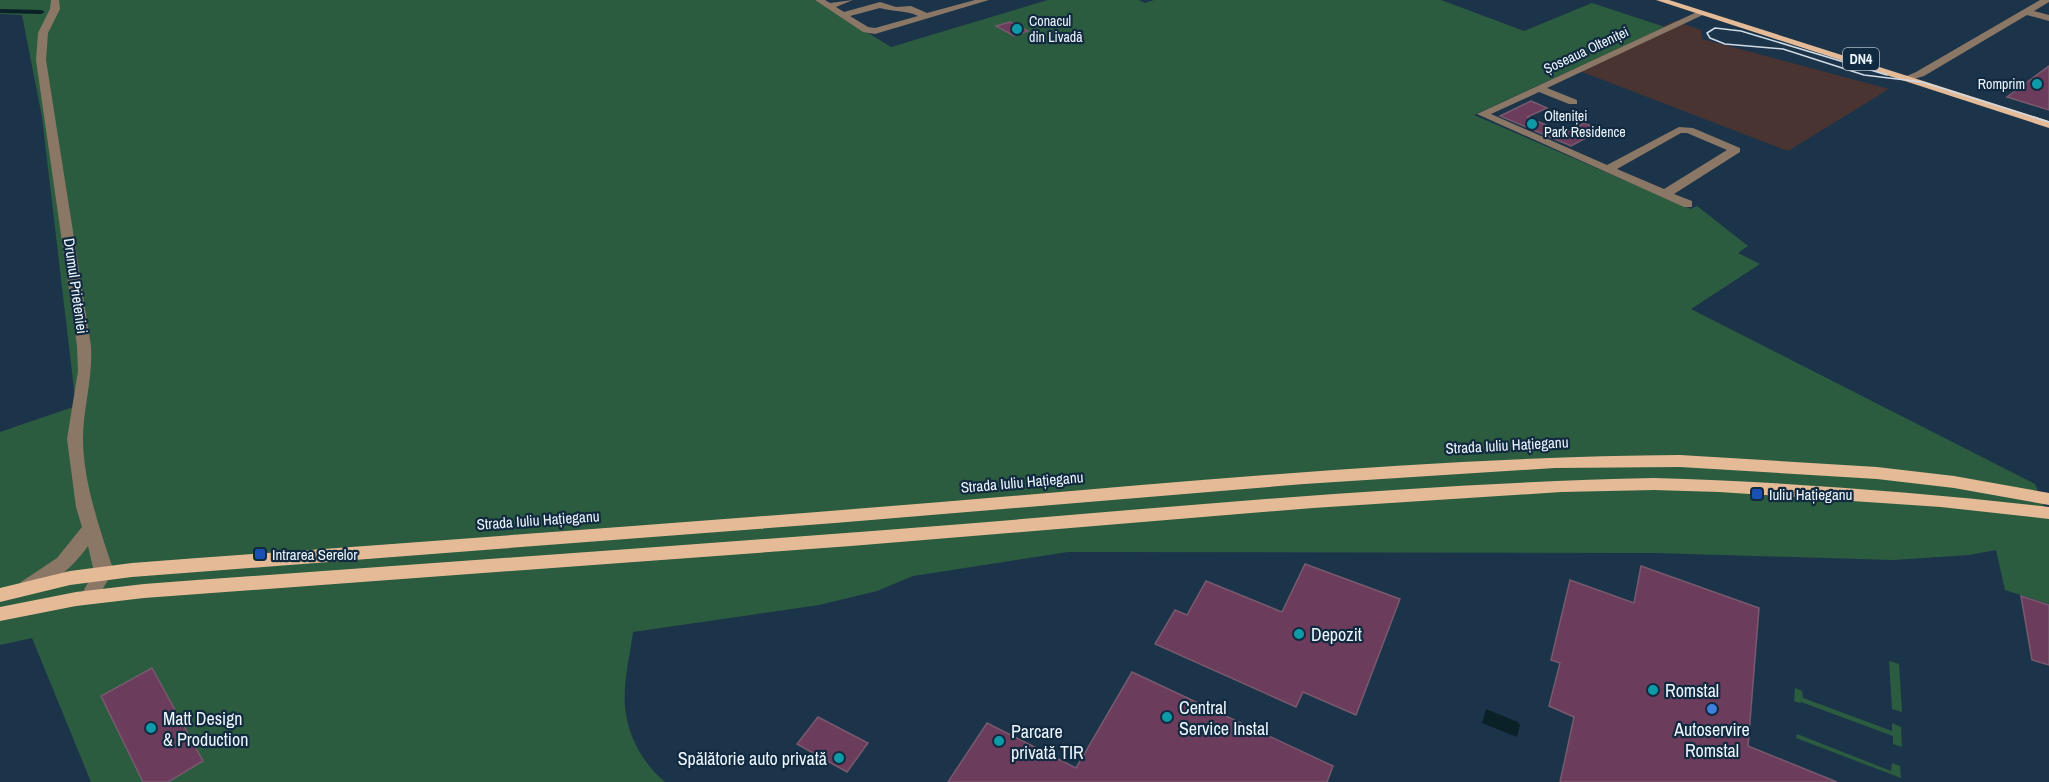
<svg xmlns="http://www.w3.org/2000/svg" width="2049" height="782" font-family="'Archivo Narrow',sans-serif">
  <rect width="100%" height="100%" fill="#1c344a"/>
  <path fill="#493432" d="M1675 21 1701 30 1702 39 1889 89 1788 151 1572 68Z"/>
  <path fill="#2c5c3f" d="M0 0H815L891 47 1048 0H1139L1145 3 1154 0H1441L1524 31 1592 3 1665 27 1474 115 1691 209 1697 206 1748 246 1738 253 1760 264 1691 309 2035 484 2049 518V604L2005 590 1996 550 1969 555 1893 560 1656 553 1068 552 913 576 877 591 819 605 633 632C630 654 623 684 625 706 627 735 643 764 665 782H91L32 638 0 645V432L76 406 42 117 22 15 0 14Z
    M1889 661 1899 664 1902 712 1892 709Z
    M1795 688 1802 691 1803 698 1892 731V723L1901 727 1902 747 1893 744V736L1801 702 1800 703 1794 701Z
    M1797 734 1891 771 1892 763 1900 766 1901 778 1796 738Z"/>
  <path fill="#092127" d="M1486 709 1518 722 1520 725 1517 737 1482 723Z"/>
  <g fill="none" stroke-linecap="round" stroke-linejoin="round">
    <path fill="#092127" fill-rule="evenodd" d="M0 9 41 10 45 12 41 14 0 13Z"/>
  </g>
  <path fill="#6c3c5c" stroke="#78596d" stroke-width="1.5" d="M1010 22 1028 31 1014 36 996 26Z
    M2049 66V110L2007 97Z
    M1531 101 1547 108 1527 117 1565 133 1584 123 1601 130 1571 146 1500 116Z
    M1305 564 1400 599 1356 715 1303 692 1296 707 1155 644 1175 610 1187 615 1206 581 1282 612Z
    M1641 566 1759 608 1748 746 1837 782H1560L1574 717 1549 706 1560 663 1551 660 1570 580 1634 603Z
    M2021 596 2049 605V665L2032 660Z
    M152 668 203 761 168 782H143L101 696Z
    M1132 672 1333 766 1327 782H948L987 723 1076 768Z
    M818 717 868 743 847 772 797 744Z"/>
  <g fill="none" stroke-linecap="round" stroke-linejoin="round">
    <path fill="#8b7766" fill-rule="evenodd" d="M51 0H59L60 9 48 33 46 60 91 346C93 379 83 408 83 439 83 480 99 527 112 566V573L95 602 89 604 83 602 80 597 94 572 88 546C73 567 52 586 27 594L21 592 18 587 21 582 57 558 82 527 76 507 67 439 78 371 77 346 36 60 38 33 50 9Z
      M815 0H825L830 3 853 0 836 7 844 12 880 2 896 7 911 6 927 13 975 0H989L875 34 863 32ZM880 8C893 12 906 10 918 16L875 28 868 27 850 16Z
      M2040 0H2049V2L2034 11 2049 15V21L2027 15 1924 76 1907 81 1902 78 1916 72Z
      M1699 11 1707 13 1547 88 1577 100V104H1569L1539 92 1491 114 1607 165 1679 127 1693 128 1740 148V152L1674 194 1692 201V207H1684L1477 114ZM1681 133H1687L1727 150 1664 189 1617 169Z"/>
    <path fill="#e5bb97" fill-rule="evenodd" d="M1656 0H1669L2049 121V128Z
      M1680 455 1877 467 1954 476 2049 493V505L1954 488 1877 479 1680 467 1555 468 1304 484 835 523 132 577 70 585 0 602V588L70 571 132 563C402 543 671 524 941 502 1187 482 1433 457 1680 455Z
      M1654 478C1786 482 1918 492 2049 507V519L1941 507 1719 492 1654 490 1561 492 1313 508 851 546 144 598 76 606 0 621V607L76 592 144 584C417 564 690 545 963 524 1193 505 1423 483 1654 478Z"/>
    <path stroke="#cfdae4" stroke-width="1.5" d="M1887 75 1741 31 1715 28 1707 33 1710 38 1725 44 1783 49 1864 75 1922 82 2049 122"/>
  </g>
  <g fill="#0f9aa8" stroke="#122a3f" stroke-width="2">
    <circle cx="1017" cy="29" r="6"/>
    <circle cx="2037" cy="84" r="6"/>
    <circle cx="1532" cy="124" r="6"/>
    <circle cx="1299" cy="634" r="6"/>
    <circle cx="1653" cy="690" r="6"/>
    <circle cx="1167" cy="717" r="6"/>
    <circle cx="151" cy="728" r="6"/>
    <circle cx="999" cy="741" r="6"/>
    <circle cx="839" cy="758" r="6"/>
  </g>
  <g fill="#1a4fb4" stroke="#122a3f" stroke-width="2">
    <rect x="1751" y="488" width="12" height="12" rx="3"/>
    <rect x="254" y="548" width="12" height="12" rx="3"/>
  </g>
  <circle fill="#3f7fe0" stroke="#122a3f" stroke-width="2" cx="1712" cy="709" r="6"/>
  <g text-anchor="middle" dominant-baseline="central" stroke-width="4.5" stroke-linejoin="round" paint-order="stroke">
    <g font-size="14" fill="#edf6fe" stroke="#122a3f" text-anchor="start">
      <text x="1029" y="21">Conacul<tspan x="1029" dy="16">din Livadă</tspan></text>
      <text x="2025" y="84" text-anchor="end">Romprim</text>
      <text x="1544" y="116">Olteniței<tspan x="1544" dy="16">Park Residence</tspan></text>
    </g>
    <g font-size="14" fill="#edf6fe" stroke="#122a3f">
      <text transform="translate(1586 50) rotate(-25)">Șoseaua Olteniței</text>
    </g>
    <rect fill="#122a3f" stroke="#abb9c5" stroke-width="1.5" x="1843" y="48" width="36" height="22" rx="4.5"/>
    <g font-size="14" font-weight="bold" fill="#edf6fe">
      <text x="1861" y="59">DN4</text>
    </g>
    <g font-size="15" fill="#edf6fe" stroke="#122a3f">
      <text transform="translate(76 286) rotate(82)">Drumul Prieteniei</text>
      <text transform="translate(1507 445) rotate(-3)">Strada Iuliu Hațieganu</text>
      <text transform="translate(1022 482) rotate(-5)">Strada Iuliu Hațieganu</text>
      <text transform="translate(538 520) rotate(-4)">Strada Iuliu Hațieganu</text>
    </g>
    <g font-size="15" fill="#edf6fe" stroke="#122a3f" text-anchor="start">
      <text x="1769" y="494">Iuliu Hațieganu</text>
      <text x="272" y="554">Intrarea Serelor</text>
    </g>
    <g font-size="18" fill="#edf6fe" stroke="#122a3f" text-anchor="start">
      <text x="1311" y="634">Depozit</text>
      <text x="1665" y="690">Romstal</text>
      <text x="1179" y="707">Central<tspan x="1179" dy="21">Service Instal</tspan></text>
      <text x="163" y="718">Matt Design<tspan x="163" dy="21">&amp; Production</tspan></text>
      <text x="1712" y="729" text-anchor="middle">Autoservire<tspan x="1712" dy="21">Romstal</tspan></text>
      <text x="1011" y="731">Parcare<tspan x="1011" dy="21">privată TIR</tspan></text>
      <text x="827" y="758" text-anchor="end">Spălătorie auto privată</text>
    </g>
  </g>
</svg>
